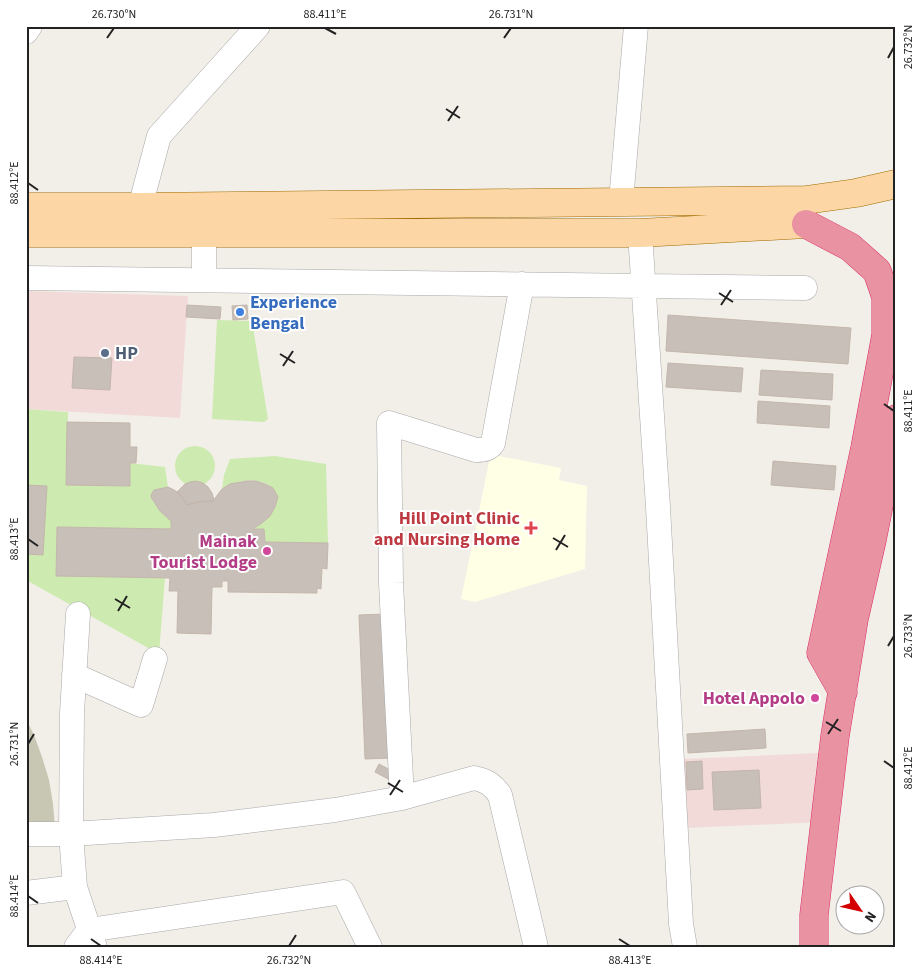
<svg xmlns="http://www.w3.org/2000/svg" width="922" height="973" font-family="'Source Sans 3',sans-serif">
  <rect width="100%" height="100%" fill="#f2efe9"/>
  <path fill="#f2dad9" d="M26 291 188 296 180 418 26 409Z
    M819 753 816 770 815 788 817 805 822 822 685 828 683 759Z"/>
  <path fill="#ffffe5" d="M499 456 561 468 559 480 587 486 585 569 475 602 461 599 489 462Z"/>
  <path fill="#c7c7b4" d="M26 719 34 735 42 757 49 780 53 804 55 828H26Z"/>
  <path fill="#cdebb0" d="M217 320 252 321 268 419 264 422 212 419Z
    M26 409 68 412 67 485 129 486 130 463 165 467 168 487 154 490 151 494V497L160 511 171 521V529L57 527 56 576 165 578 159 654 26 580V554L42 555 46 486 26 485Z
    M175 466a20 20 0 1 1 40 0a20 20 0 1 1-40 0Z
    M275 456 326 464 328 543 265 542 264 529H253C304 497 263 465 222 489L224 475 230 459Z"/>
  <path fill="#c7bfb8" stroke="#c4b6ab" d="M187 305 221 307 220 319 186 317Z
    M247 305 248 319 233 320 232 306Z
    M668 315 851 328 848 364 666 351Z
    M74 357 112 358 110 390 72 388Z
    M668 363 743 368 741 392 666 387Z
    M761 370 833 374 832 400 759 395Z
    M758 401 830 406 829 428 757 423Z
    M67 422 130 423V447H137L136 463H130V486L66 485Z
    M773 461 836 466 834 490 771 485Z
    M196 481 203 483 208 487 212 493 214 500 213 501 198 502 187 505 184 499 177 492 185 484 190 482Z
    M247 481H256L265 484 273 488 278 497 275 507 270 516 262 523 253 529H264L265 542 328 543 327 569 322 568 321 589 317 588V593L228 592V581H222V587H212L211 634 177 633 178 591H169L170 578 56 576 57 527 171 529V521L160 511 151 497V495L154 490 168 487 174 490 180 494 187 505 198 502 213 501 222 489 230 484Z
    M26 485 47 486 43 555 26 554Z
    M386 614 392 758 365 759 359 615Z
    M765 729 766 748 688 753 687 734Z
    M702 761 703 789 687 790 686 762Z
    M379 764 394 772 390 780 375 772Z
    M759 770 761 808 714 810 712 772Z"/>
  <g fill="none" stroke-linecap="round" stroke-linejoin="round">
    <g stroke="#a9a9a9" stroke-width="25">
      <path id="minor" d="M26 32 30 26
        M621 201 636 26
        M140 207 159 136 258 26
        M640 233 658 507 681 924 685 947
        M26 278 805 288
        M204 280V233
        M78 614 72 713 71 834 75 887 94 944
        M74 675 141 705 155 659
        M402 798 391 583 389 423 476 450C484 450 489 449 493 443L522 284
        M26 834H71L214 825 335 810 402 798 474 778C486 780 493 785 500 795L536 947
        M26 893 75 887
        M76 947 89 930 343 892 370 947"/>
    </g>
    <g stroke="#a06b00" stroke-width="29">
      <path id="major" d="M26 207H140L806 200 856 193 896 184
        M26 233H640L806 224"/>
    </g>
    <g stroke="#dc2a67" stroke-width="29">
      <path id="highway" d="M806 224 850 247 877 271 886 297V335L865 448 821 653 843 692
        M814 947V915L835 736 854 619 872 540 896 419"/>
    </g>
    <use href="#minor" stroke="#fff" stroke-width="24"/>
    <use href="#major" stroke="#fcd6a4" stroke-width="28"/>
    <use href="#highway" stroke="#e892a2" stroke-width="28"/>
  </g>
  <path fill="none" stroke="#222" stroke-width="2" d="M325 28 336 34M107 38 114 28M504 38 511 28M888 58 894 47M446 109 460 118M448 121 458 106M28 183 38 190M719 293 733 302M721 305 731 290M280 354 295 363M283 366 293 351M884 404 894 411M553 538 568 547M28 539 38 546M556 550 565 535M115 599 130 608M118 611 127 596M888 646 894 636M826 722 841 731M828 734 838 719M28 744 34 734M884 761 894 768M388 783 403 792M390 795 400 780M28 896 38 903M91 939 101 946M619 939 630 946M289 946 296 935"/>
  <circle fill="#3f7fe0" stroke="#fff" stroke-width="2" cx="240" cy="312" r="5"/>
  <circle fill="#5c6f8a" stroke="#fff" stroke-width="2" cx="105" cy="353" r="5"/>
  <path fill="#e0444e" stroke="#fff" stroke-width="2" d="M528.5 520.5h5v5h5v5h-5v5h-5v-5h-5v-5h5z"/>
  <g fill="#d1479c" stroke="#fff" stroke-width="2">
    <circle cx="267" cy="551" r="5"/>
    <circle cx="815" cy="698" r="5"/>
  </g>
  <g text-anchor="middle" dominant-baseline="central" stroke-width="4" stroke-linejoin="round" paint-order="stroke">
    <g font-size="18" font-weight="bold" fill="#366cbe" stroke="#fff" text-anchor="start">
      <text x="250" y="302">Experience<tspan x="250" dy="21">Bengal</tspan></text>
    </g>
    <g font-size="18" font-weight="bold" fill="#4e5e75" stroke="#fff" text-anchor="start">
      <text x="115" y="353">HP</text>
    </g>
    <g font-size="18" font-weight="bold" fill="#be3a42" stroke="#fff" text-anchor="end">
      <text x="520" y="518">Hill Point Clinic<tspan x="520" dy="21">and Nursing Home</tspan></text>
    </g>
    <g font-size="18" font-weight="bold" fill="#b23c85" stroke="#fff" text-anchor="end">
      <text x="257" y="541">Mainak<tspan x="257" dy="21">Tourist Lodge</tspan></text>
      <text x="805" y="698">Hotel Appolo</text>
    </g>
  </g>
  <rect width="922" height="973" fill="none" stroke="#ffffff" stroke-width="55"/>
  <g transform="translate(860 910) rotate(124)"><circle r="24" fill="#ffffff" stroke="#a7a7a7"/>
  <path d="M0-4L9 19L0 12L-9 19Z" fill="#d40000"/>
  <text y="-8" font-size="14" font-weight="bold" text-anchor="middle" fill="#222222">N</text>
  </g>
  <rect x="28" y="28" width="866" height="918" fill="none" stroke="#222" stroke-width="2"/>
  <g font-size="12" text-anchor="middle" fill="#222">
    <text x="114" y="18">26.730°N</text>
    <text x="325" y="18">88.411°E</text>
    <text x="511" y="18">26.731°N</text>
    <text transform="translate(908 47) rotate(-90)" y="4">26.732°N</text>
    <text transform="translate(14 183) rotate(-90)" y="4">88.412°E</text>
    <text transform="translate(908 411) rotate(-90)" y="4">88.411°E</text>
    <text transform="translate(14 539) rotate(-90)" y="4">88.413°E</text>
    <text transform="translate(908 636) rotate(-90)" y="4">26.733°N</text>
    <text transform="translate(14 744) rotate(-90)" y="4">26.731°N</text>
    <text transform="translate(908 768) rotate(-90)" y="4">88.412°E</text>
    <text transform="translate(14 896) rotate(-90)" y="4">88.414°E</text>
    <text x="101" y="964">88.414°E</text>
    <text x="289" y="964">26.732°N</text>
    <text x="630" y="964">88.413°E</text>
  </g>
</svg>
